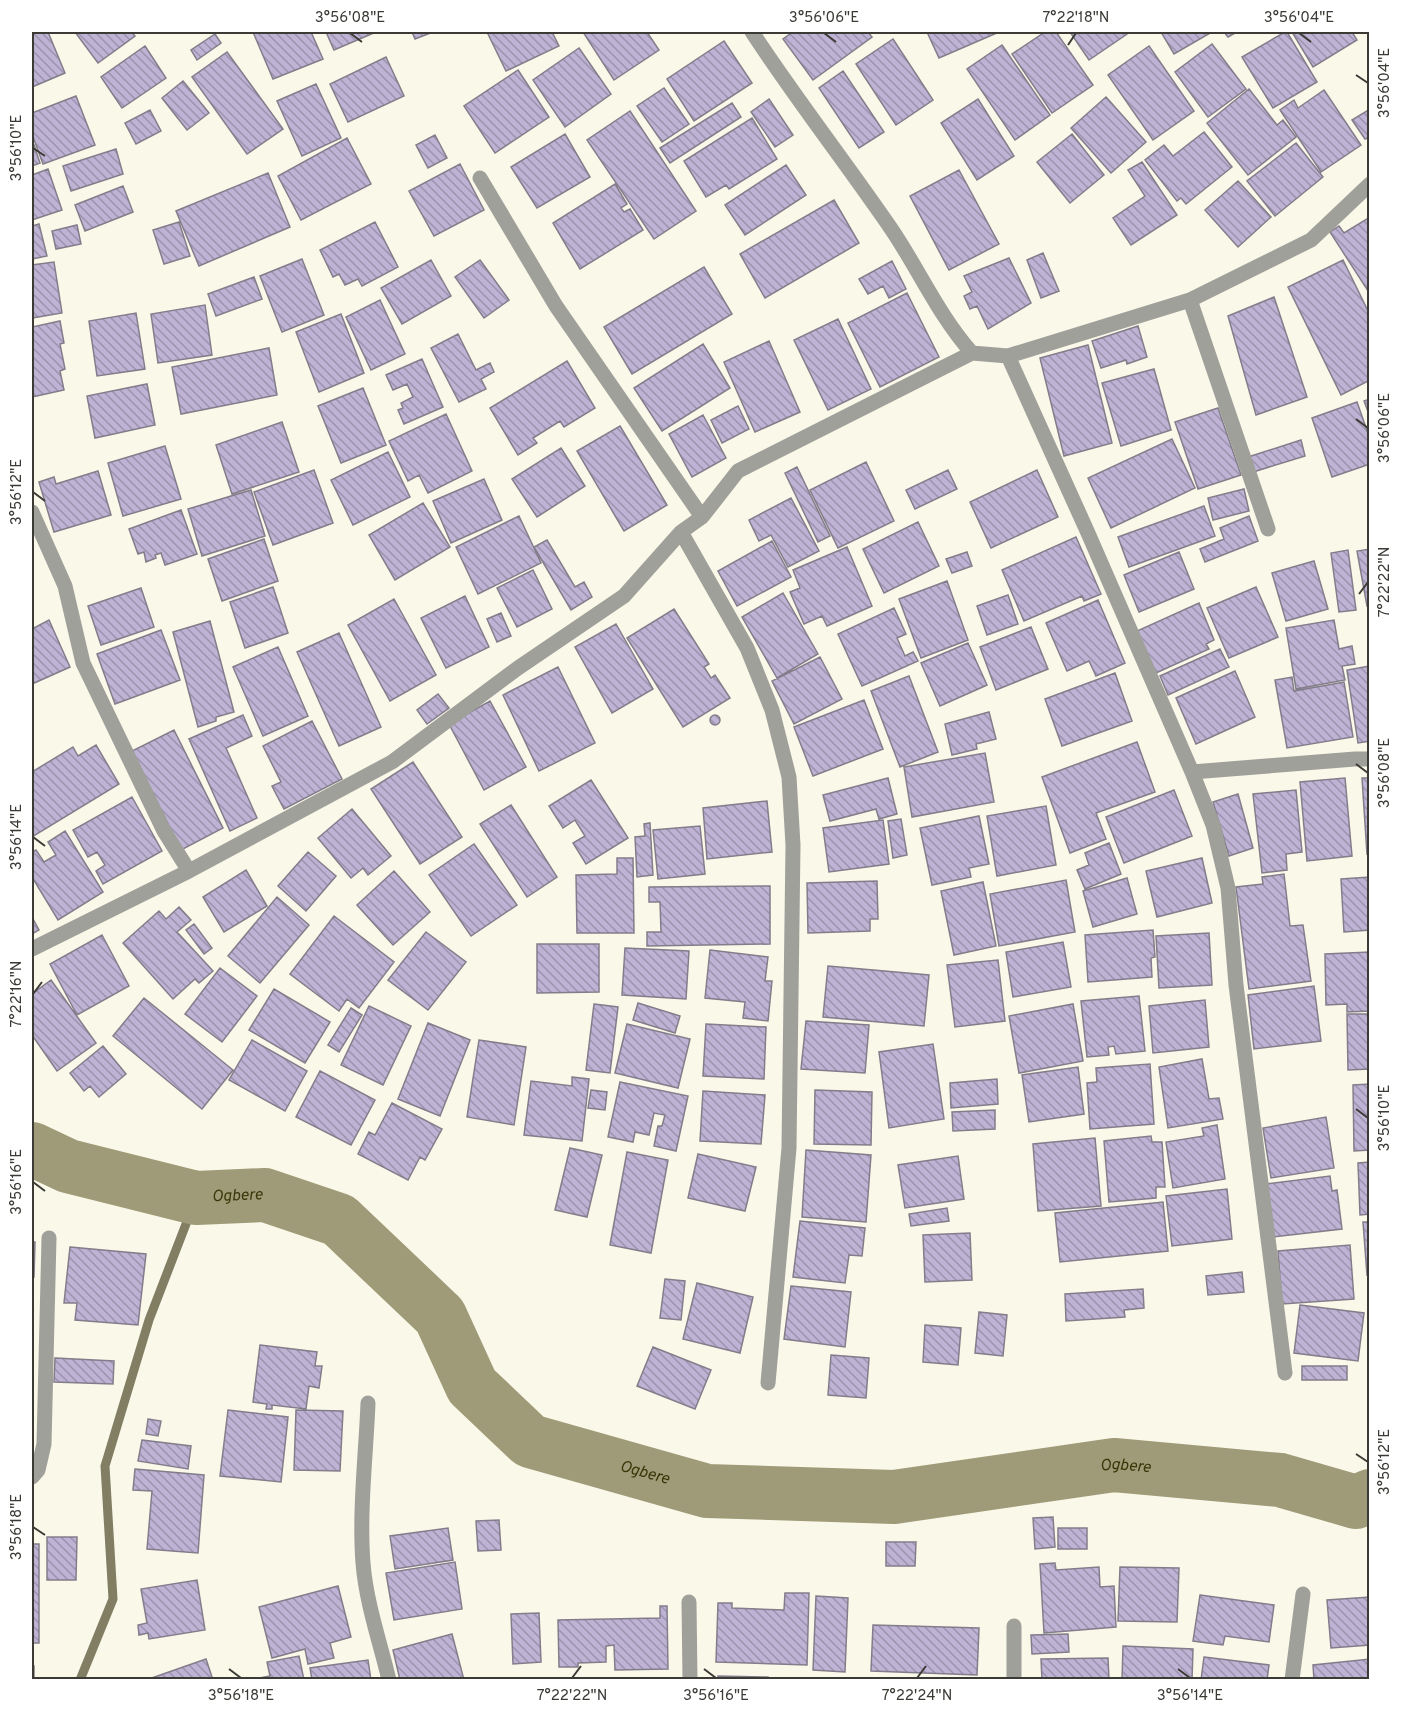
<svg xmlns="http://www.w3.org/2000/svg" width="1401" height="1711" font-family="Overpass,sans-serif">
  <defs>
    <pattern id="building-back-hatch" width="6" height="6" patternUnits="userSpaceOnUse" patternTransform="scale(1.5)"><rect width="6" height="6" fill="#bfb3d5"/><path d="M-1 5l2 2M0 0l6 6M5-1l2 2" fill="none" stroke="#9c93ae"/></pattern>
  </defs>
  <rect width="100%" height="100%" fill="#faf8e9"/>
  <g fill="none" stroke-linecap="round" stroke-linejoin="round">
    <path stroke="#817e64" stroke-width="9" d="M80 1680 113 1599 105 1466 149 1320 196 1198"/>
    <path stroke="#9f9b78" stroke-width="54" id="s1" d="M32 1149 68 1166 196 1198 265 1195 339 1220 440 1316 472 1386 530 1441 707 1491 894 1497 1114 1465 1280 1480 1356 1502 1370 1496"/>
  </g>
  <path fill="url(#building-back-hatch)" stroke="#827d8a" stroke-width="1.5" d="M38 32H48L65 73 32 87V34Z
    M75 32H132L135 36 98 63Z
    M253 32H311L323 59 273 79Z
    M326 32H376L334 50Z
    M412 32H433L415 39Z
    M487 32H552L559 46 506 71Z
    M583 32H647L659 50 614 80Z
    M793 32H868L872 37 813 80 783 39Z
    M927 32H999L939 58Z
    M1045 32H1056L1093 85 1052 113 1012 54Z
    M1070 32H1130L1089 60Z
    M1161 32H1212L1174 54Z
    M1224 32H1237L1228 37Z
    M1285 32H1287L1317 82 1273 108 1242 57Z
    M1292 32H1352L1357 40 1313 67Z
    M215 34 221 43 197 60 191 50Z
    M893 39 933 100 896 125 856 64Z
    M724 41 752 83 694 121 667 79Z
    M1212 44 1246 89 1208 117 1175 72Z
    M1002 45 1050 115 1015 140 967 69Z
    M145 46 166 78 122 108 101 77Z
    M1149 46 1194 111 1153 140 1108 75Z
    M579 48 611 94 565 127 533 80Z
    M227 52 283 129 247 154 192 77Z
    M386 57 404 96 348 122 330 84Z
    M518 70 549 117 495 153 464 106Z
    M843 71 884 132 859 148 819 88Z
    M183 81 209 113 187 130 162 98Z
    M316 84 341 138 302 156 277 101Z
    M664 88 689 124 662 142 637 106Z
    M1249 89 1277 125 1283 120 1296 137 1248 175 1207 123Z
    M1324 90 1361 145 1321 172 1280 110 1294 100 1298 108Z
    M76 96 95 145 43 164 32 134V113Z
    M1106 97 1146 142 1111 173 1071 128Z
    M769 99 793 135 775 147 751 112Z
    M978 99 1014 156 977 180 941 123Z
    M732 103 741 117 670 163 660 148Z
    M1370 109V137L1365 139 1352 120Z
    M150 110 161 131 136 144 125 123Z
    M630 111 696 211 654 239 587 140Z
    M752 118 777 159 729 189 726 185 706 197 684 161Z
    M1204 132 1232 167 1186 204 1181 198 1177 201 1145 160 1164 145 1173 156Z
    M565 134 590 177 537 208 511 167Z
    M1072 134 1104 175 1070 203 1037 162Z
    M435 135 447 158 428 168 416 145Z
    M347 138 371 184 301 220 278 176Z
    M1296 143 1323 177 1275 216 1247 181Z
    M34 145 40 163 32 166V146Z
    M116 149 123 174 71 191 63 166Z
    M1142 162 1177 215 1131 245 1113 218 1145 196 1128 170Z
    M460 164 484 210 434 236 409 191Z
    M786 165 806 195 745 235 725 205Z
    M48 169 62 210 32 220V175Z
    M959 170 999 244 949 270 910 196Z
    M268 173 290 227 199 266 176 211Z
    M1238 181 1271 217 1238 247 1205 210Z
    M615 184 627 204 621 208 624 212 630 209 643 230 580 269 553 223Z
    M123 186 133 212 85 231 75 205Z
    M834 200 859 243 765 298 740 254Z
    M1370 217V294L1330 232 1339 226 1344 233Z
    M179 222 190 256 164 264 153 230Z
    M375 222 398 267 362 286 358 279 345 285 339 274 333 277 320 250Z
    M39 224 47 256 32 259V226Z
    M77 225 81 244 56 249 52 231Z
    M1043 253 1059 291 1041 298 1027 260Z
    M1009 258 1031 303 988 329 977 306 970 309 964 296 972 292 964 276Z
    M302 259 324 315 282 332 260 276Z
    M431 260 451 296 402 324 381 288Z
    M480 260 509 300 484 318 455 277Z
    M1343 260 1370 315V331L1368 332 1370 335V380L1341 395 1288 287Z
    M892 261 906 289 889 298 883 286 868 294 859 279Z
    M54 262 62 313 32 318V265Z
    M704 267 732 314 632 374 604 327Z
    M254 277 262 299 216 316 208 294Z
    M907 293 939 357 880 387 848 323Z
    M1274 297 1307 397 1256 415 1228 316Z
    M380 300 405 354 371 370 346 317Z
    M205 305 212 355 158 363 151 314Z
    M136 313 145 369 97 376 89 321Z
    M341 314 364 373 319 392 296 332Z
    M838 319 871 389 828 410 794 340Z
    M60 321 64 343 60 344 65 369 60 371 64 390 32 397V327Z
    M1138 326 1147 357 1127 364 1126 360 1101 368 1092 341Z
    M458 334 476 370 490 363 494 372 481 379 486 389 459 402 431 348Z
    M769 341 800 412 755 432 724 362Z
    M703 344 730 388 662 431 634 388Z
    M1088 345 1112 443 1064 456 1040 358Z
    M269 348 277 395 181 414 172 367Z
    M422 359 443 407 404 424 398 410 403 408 401 403 413 397 407 384 393 390 386 375Z
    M567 361 595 408 564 427 560 421 533 438 537 443 518 455 490 408Z
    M1154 369 1171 430 1121 446 1102 383Z
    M147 384 155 425 95 438 87 396Z
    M363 388 386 445 341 463 318 406Z
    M1370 399V417L1364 401Z
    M1357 402 1370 439V464L1332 477 1312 418Z
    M738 406 749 429 722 443 711 420Z
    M1218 408 1241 475 1198 489 1175 422Z
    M446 414 472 471 428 493 419 475 408 481 389 441Z
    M703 415 726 458 692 477 669 434Z
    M282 422 299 472 232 494 216 445Z
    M620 426 667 505 624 531 577 451Z
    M1172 439 1195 488 1111 528 1088 478Z
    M1301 440 1305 456 1253 472 1248 457Z
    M165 446 181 499 123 516 108 463Z
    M561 448 585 486 537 517 512 479Z
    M388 452 410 497 353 525 331 480Z
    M866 462 894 521 838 548 810 490Z
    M797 467 830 536 818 542 785 473Z
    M314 470 333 523 273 545 254 492Z
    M948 470 957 489 915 509 906 490Z
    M1037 470 1058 517 991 548 970 502Z
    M98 471 111 515 54 532 39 482 54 477 56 484Z
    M484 479 502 520 451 543 433 501Z
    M1244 489 1249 511 1213 520 1208 498Z
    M251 490 265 536 202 556 188 509Z
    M791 498 819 551 788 567 771 535 759 541 749 520Z
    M423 503 450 547 395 580 369 535Z
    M1204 506 1215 536 1129 567 1118 537Z
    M181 510 197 554 165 565 161 553 155 555 156 558 146 562 144 552 138 554 129 529Z
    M519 516 541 563 478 594 456 547Z
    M1249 516 1258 541 1205 562 1200 549 1224 539 1220 528Z
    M918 522 939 566 884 593 863 549Z
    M1076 537 1101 594 1084 601 1082 596 1024 621 1002 570Z
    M264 539 278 581 222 601 208 559Z
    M547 540 575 587 584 582 592 597 571 610 534 547Z
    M772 541 791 577 737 606 718 571Z
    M847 547 872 606 827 626 822 616 804 624 790 592 800 588 793 570Z
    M1370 549V605L1367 606 1357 551Z
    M1348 550 1356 610 1339 612 1331 553Z
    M967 552 972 566 952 573 946 559Z
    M1179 552 1194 589 1139 612 1124 575Z
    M1314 561 1328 609 1286 621 1272 573Z
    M533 570 552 609 517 627 497 588Z
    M947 581 968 640 921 658 899 599Z
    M273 587 288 633 245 648 230 602Z
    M1256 587 1278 637 1229 658 1207 608Z
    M141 588 154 627 101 645 88 606Z
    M783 593 818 654 777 678 742 617Z
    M1008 595 1018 624 987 635 977 606Z
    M465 596 489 647 446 668 421 618Z
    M394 599 436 675 390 701 348 625Z
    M1098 600 1125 663 1096 676 1089 661 1067 671 1046 623Z
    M1199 603 1214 640 1206 644 1209 649 1156 673 1137 631Z
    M894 608 906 634 897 638 905 656 913 652 918 661 862 686 838 634Z
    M674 609 709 664 704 667 711 678 715 675 730 698 683 727 627 638Z
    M501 613 511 636 497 642 487 619Z
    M49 620 70 667 32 684V629Z
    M1334 620 1339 649 1352 646 1355 664 1342 666 1345 680 1296 689 1286 628Z
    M210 621 234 712 216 717V721L198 727 173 632Z
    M616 624 653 689 612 713 575 647Z
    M1031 627 1048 669 996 690 980 647Z
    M161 630 180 680 115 704 97 654Z
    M339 633 381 727 339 746 297 652Z
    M968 643 987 685 940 706 921 663Z
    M278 647 308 716 263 736 233 667Z
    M1220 649 1229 667 1168 695 1160 676Z
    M820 657 842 699 794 724 772 681Z
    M1370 666V741L1358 743 1347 670Z
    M558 667 595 743 539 771 503 695Z
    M1235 671 1255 717 1196 744 1176 698Z
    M1115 673 1132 721 1062 746 1045 699Z
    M909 676 938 752 900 767 871 691Z
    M1292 677 1294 691 1344 682 1353 737 1287 748 1275 680Z
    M438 694 449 708 427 724 417 710Z
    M864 700 883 749 813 776 794 727Z
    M490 701 526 767 484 790 449 724Z
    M989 712 996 739 976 744 977 749 952 755 945 724Z
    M243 715 252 736 226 748 257 818 230 831 189 739Z
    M710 720a5 5 0 1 1 10 0a5 5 0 1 1-10 0Z
    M312 721 342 779 284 809 272 786 281 782 263 746Z
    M174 730 223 828 181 850 132 751Z
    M1137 742 1155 792 1096 813 1106 839 1070 853 1042 777Z
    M96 745 119 784 32 837V772L73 747 78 756Z
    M985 753 994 802 912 817 904 767Z
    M413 762 462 837 420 864 371 789Z
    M888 778 897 814 879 819 876 809 830 821 823 795Z
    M1345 778 1352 856 1307 861 1300 782Z
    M1362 778H1370V853L1367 854Z
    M591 780 628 838 586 864 573 843 585 836 575 820 563 828 549 806Z
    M1174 790 1192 836 1124 863 1106 817Z
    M1296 790 1302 852 1286 854 1287 870 1262 873 1253 794Z
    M1238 794 1253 848 1229 856 1213 802Z
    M132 797 162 851 103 884 96 871 105 865 97 852 88 857 73 830Z
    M767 801 772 852 707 859 703 808Z
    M511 805 557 877 527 897 480 824Z
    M1046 806 1056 865 997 876 987 816Z
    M352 809 391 856 368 875 363 868 351 878 318 838Z
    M979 816 989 864 969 868 971 877 932 885 920 828Z
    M901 819 907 855 893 858 888 821Z
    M883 820 889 864 829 872 823 828Z
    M650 823 653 875 637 877 635 837 645 836 644 824Z
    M700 826 705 874 658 879 653 830Z
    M65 831 103 892 58 920 32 877V852L36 850 44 862 56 855 48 842Z
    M1109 843 1121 874 1085 889 1077 870 1089 865 1085 853Z
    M474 844 517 905 471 936 429 875Z
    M308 852 336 876 306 911 278 886Z
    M617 858H633L634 933H577L576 875 617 874Z
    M1202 858 1212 903 1157 917 1146 871Z
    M246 870 267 906 224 932 203 897Z
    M394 871 430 912 393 945 357 905Z
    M1284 874 1290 926 1303 925 1311 981 1249 989 1236 887 1263 884 1262 877Z
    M1370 877V930L1344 932 1341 879Z
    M1127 878 1137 914 1093 927 1083 891Z
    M1066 880 1075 932 999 946 990 894Z
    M877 881 878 919H870V931L808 933 807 883Z
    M983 882 996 946 954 955 941 891Z
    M770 886V944L647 946V932H661L660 902H649V887Z
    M277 897 309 925 260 983 228 956Z
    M179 907 191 920 177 932 213 971 199 983 195 979 173 999 123 943 159 911 166 919Z
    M334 916 394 962 359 1008 347 999 339 1011 290 974Z
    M32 917 39 930 32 934Z
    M194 924 212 948 204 954 186 930Z
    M1153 930 1155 957 1151 958 1152 977 1088 982 1085 935Z
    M426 932 466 962 428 1010 388 980Z
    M1209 933 1212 985 1159 988 1156 936Z
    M102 935 129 986 77 1015 50 964Z
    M1063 942 1071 987 1013 997 1006 952Z
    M537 944H599V992L537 993Z
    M625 948 689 951 686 999 622 995Z
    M710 950 768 957 765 981H772L768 1021 743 1018 745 1002 705 998Z
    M1370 952V1011L1347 1012V1004L1326 1005 1325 954Z
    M998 960 1005 1021 955 1027 947 965Z
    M828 966 929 975 924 1026 823 1017Z
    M220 968 257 996 222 1042 185 1014Z
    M51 980 96 1043 57 1071 32 1035V994Z
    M1314 986 1321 1041 1254 1049 1248 995Z
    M274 989 330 1022 305 1063 249 1030Z
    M1139 996 1145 1051 1116 1054 1114 1046 1108 1047 1109 1055 1087 1057 1081 1001Z
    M144 998 233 1070 202 1109 113 1036Z
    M1205 1000 1209 1047 1153 1053 1149 1006Z
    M638 1003 680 1016 675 1033 633 1020Z
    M594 1004 618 1007 610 1073 586 1070Z
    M1073 1004 1083 1061 1019 1073 1009 1016Z
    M369 1006 411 1026 383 1085 341 1065Z
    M351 1008 362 1015 339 1052 328 1045Z
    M1347 1014H1370V1069L1348 1070Z
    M806 1021 869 1025 865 1073 801 1069Z
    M428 1023 470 1040 440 1116 398 1099Z
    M627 1024 690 1039 678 1088 615 1073Z
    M706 1024 766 1027 764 1079 703 1076Z
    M252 1040 307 1071 285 1111 229 1080Z
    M479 1040 526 1047 514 1125 467 1117Z
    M933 1044 944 1119 889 1128 879 1052Z
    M103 1046 126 1074 99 1097 90 1086 84 1091 70 1073Z
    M1202 1059 1209 1099 1219 1098 1223 1119 1168 1128 1159 1067Z
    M1150 1064 1154 1124 1090 1129 1087 1083 1097 1082 1096 1068Z
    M1078 1067 1084 1114 1029 1122 1022 1075Z
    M320 1071 375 1100 351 1145 296 1117Z
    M572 1077 589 1079 582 1141 524 1135 531 1081 572 1086Z
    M997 1079 998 1104 951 1108 950 1083Z
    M620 1082 688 1096 676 1151 654 1146 658 1126H662L665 1115 654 1113 649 1135 635 1132 633 1142 608 1137Z
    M1370 1084V1150L1354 1151 1353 1085Z
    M591 1090 607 1092 605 1110 588 1108Z
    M815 1090 872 1092 871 1145 814 1144Z
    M703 1091 765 1095 761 1144 700 1141Z
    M392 1103 442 1129 425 1160 420 1157 408 1180 358 1154 369 1132 375 1135Z
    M995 1110V1129L953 1131 952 1112Z
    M1326 1117 1334 1168 1271 1178 1263 1128Z
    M1217 1125 1225 1179 1173 1188 1166 1142 1204 1136 1202 1128Z
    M1151 1136 1152 1142H1162L1165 1187H1156V1198L1109 1202 1104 1141Z
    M1095 1138 1101 1206 1038 1211 1033 1144Z
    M570 1148 602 1155 587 1217 555 1210Z
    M806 1150 871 1155 866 1222 802 1217Z
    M627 1152 668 1160 651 1253 610 1245Z
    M698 1154 756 1167 745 1211 688 1198Z
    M958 1156 964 1199 905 1208 898 1165Z
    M1370 1162V1214L1360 1215 1358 1163Z
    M1330 1176 1332 1191 1337 1190 1342 1229 1273 1237 1266 1184Z
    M1227 1189 1232 1239 1172 1246 1166 1196Z
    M1163 1202 1168 1251 1060 1262 1055 1213Z
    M947 1208 949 1221 911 1226 909 1214Z
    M800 1221 865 1228 862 1256 849 1255 845 1283 793 1277Z
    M1363 1222H1370V1274L1367 1275Z
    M970 1233 972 1280 925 1282 923 1235Z
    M32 1242H35L34 1277H32Z
    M1350 1245 1354 1299 1282 1304 1278 1251Z
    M70 1247 146 1254 138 1325 75 1320 77 1303H64Z
    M1242 1272 1244 1292 1208 1295 1206 1276Z
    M665 1279 685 1281 681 1320 660 1318Z
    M697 1283 753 1297 740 1353 683 1339Z
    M791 1286 851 1292 845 1347 784 1339Z
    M1143 1289 1144 1308 1124 1310 1125 1317 1066 1321 1065 1294Z
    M1300 1305 1364 1313 1358 1361 1294 1353Z
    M979 1312 1007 1315 1003 1356 975 1353Z
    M925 1325 961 1328 958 1365 923 1362Z
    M260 1345 317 1352 315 1366H322L319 1388 309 1386 306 1409 272 1405V1409H266L267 1404 253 1402Z
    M653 1347 711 1370 695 1409 637 1386Z
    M831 1355 869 1358 866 1398 828 1395Z
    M55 1358 114 1361 113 1384 54 1382Z
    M1302 1366H1347V1380H1302Z
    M228 1410 288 1417 281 1482 220 1476Z
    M296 1410 343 1411 340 1471 294 1470Z
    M148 1419 161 1421 158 1436 146 1434Z
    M142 1440 191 1446 188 1469 138 1461Z
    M135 1469 204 1475 198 1553 147 1549 152 1491 133 1490Z
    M1053 1517 1055 1547 1035 1549 1033 1518Z
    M499 1520 501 1550 478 1551 476 1521Z
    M448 1528 453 1560 395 1569 390 1536Z
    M1058 1528H1087V1549H1058Z
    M47 1537H77L76 1580H47Z
    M886 1542H916L915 1566H886Z
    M32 1544H39V1643H32Z
    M455 1562 462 1609 394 1620 386 1573Z
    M1055 1563 1056 1570 1099 1567 1100 1587 1114 1586 1116 1627 1044 1633 1040 1564Z
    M1120 1567 1179 1568 1177 1622 1118 1621Z
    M197 1580 205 1630 149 1639 148 1633 139 1635 138 1625 147 1623 141 1589Z
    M338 1586 351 1637 330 1643 334 1658 308 1664 305 1649 272 1658 259 1607Z
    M785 1593H809L807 1665 716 1662 718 1603H732V1608L784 1610Z
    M1200 1595 1274 1605 1269 1642 1225 1636 1223 1645 1193 1641Z
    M816 1596 848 1598 845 1672 813 1670Z
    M1370 1597V1645L1331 1648 1327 1600Z
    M660 1606H667L668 1669 615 1670 614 1645 606 1646V1662L578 1663V1667H559L558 1620 660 1618Z
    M539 1613 541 1662 513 1664 511 1614Z
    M873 1625 979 1628 977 1675 871 1671Z
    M452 1634 464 1680H400L393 1650Z
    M1068 1634 1069 1652 1032 1654 1031 1635Z
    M1123 1646 1193 1649 1192 1680H1122Z
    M299 1656 304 1680H249L270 1676 267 1662Z
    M1204 1657 1269 1665 1267 1680H1201Z
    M1108 1658 1109 1680H1042L1041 1659Z
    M206 1659 213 1680H146Z
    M1370 1659V1680H1314L1313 1665Z
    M368 1660 371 1680H312L310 1668Z
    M32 1666H34V1680H32Z
    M718 1676 768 1677V1680H718Z"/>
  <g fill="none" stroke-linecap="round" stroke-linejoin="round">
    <path stroke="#a0a09a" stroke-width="15" d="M752 32C796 99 846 163 892 230 919 270 939 316 972 353L1008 356 1190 300 1311 240 1370 184
      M480 178 556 306 702 517
      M1190 300 1268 529
      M1008 356 1088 533 1192 772 1213 825 1228 888 1236 985 1285 1373
      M32 512 65 586 83 663 164 831 189 871
      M681 532 747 648 772 710 789 777 793 845 789 1148 768 1383
      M1192 772 1355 759H1370
      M32 949 189 871 392 762 518 668 624 596 681 532 702 517 738 471 972 353
      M368 1403C366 1454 359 1512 363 1563 366 1602 380 1642 389 1680
      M32 1477 38 1470 44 1444 49 1238
      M689 1602 690 1680
      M1014 1626V1680
      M1292 1680 1303 1594"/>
  </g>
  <path fill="none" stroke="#3b3a35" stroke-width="2" d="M350 33 362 42M824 33 836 42M1299 33 1311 42M1068 45 1076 33M1356 75 1368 83M33 148 45 156M1356 419 1368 428M33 492 45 501M1359 594 1368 582M1356 764 1368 773M33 837 45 846M33 994 42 982M1356 1109 1368 1118M33 1182 45 1191M1356 1454 1368 1462M33 1527 45 1535M229 1669 241 1678M704 1669 716 1678M1178 1669 1190 1678M572 1678 581 1666M917 1678 926 1666"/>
  <g text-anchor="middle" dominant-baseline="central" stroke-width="4.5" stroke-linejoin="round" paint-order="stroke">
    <g font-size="16" font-style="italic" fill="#3b3608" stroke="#fff">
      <text stroke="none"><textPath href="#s1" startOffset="213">Ogbere</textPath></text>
      <text stroke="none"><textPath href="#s1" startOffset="1220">Ogbere</textPath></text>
      <text stroke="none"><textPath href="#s1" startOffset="734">Ogbere</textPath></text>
    </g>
  </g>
  <rect width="1401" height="1711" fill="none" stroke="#ffffff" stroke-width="66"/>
  <rect x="33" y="33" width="1335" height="1645" fill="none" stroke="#3b3a35" stroke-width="2"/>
  <g font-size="15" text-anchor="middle" fill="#3b3a35">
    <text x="350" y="22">3°56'08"E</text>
    <text x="824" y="22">3°56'06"E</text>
    <text x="1076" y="22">7°22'18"N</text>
    <text x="1299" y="22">3°56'04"E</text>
    <text transform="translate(1384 83) rotate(-90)" y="5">3°56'04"E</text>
    <text transform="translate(16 148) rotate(-90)" y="5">3°56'10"E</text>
    <text transform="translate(1384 428) rotate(-90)" y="5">3°56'06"E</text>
    <text transform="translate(16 492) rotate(-90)" y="5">3°56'12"E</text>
    <text transform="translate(1384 582) rotate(-90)" y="5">7°22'22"N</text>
    <text transform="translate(1384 773) rotate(-90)" y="5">3°56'08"E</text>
    <text transform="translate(16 837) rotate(-90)" y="5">3°56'14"E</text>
    <text transform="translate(16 994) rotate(-90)" y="5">7°22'16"N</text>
    <text transform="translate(1384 1118) rotate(-90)" y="5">3°56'10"E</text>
    <text transform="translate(16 1182) rotate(-90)" y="5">3°56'16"E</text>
    <text transform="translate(1384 1462) rotate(-90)" y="5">3°56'12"E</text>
    <text transform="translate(16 1527) rotate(-90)" y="5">3°56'18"E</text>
    <text x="241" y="1700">3°56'18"E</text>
    <text x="572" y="1700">7°22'22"N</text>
    <text x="716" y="1700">3°56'16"E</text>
    <text x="917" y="1700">7°22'24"N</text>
    <text x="1190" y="1700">3°56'14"E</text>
  </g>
</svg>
